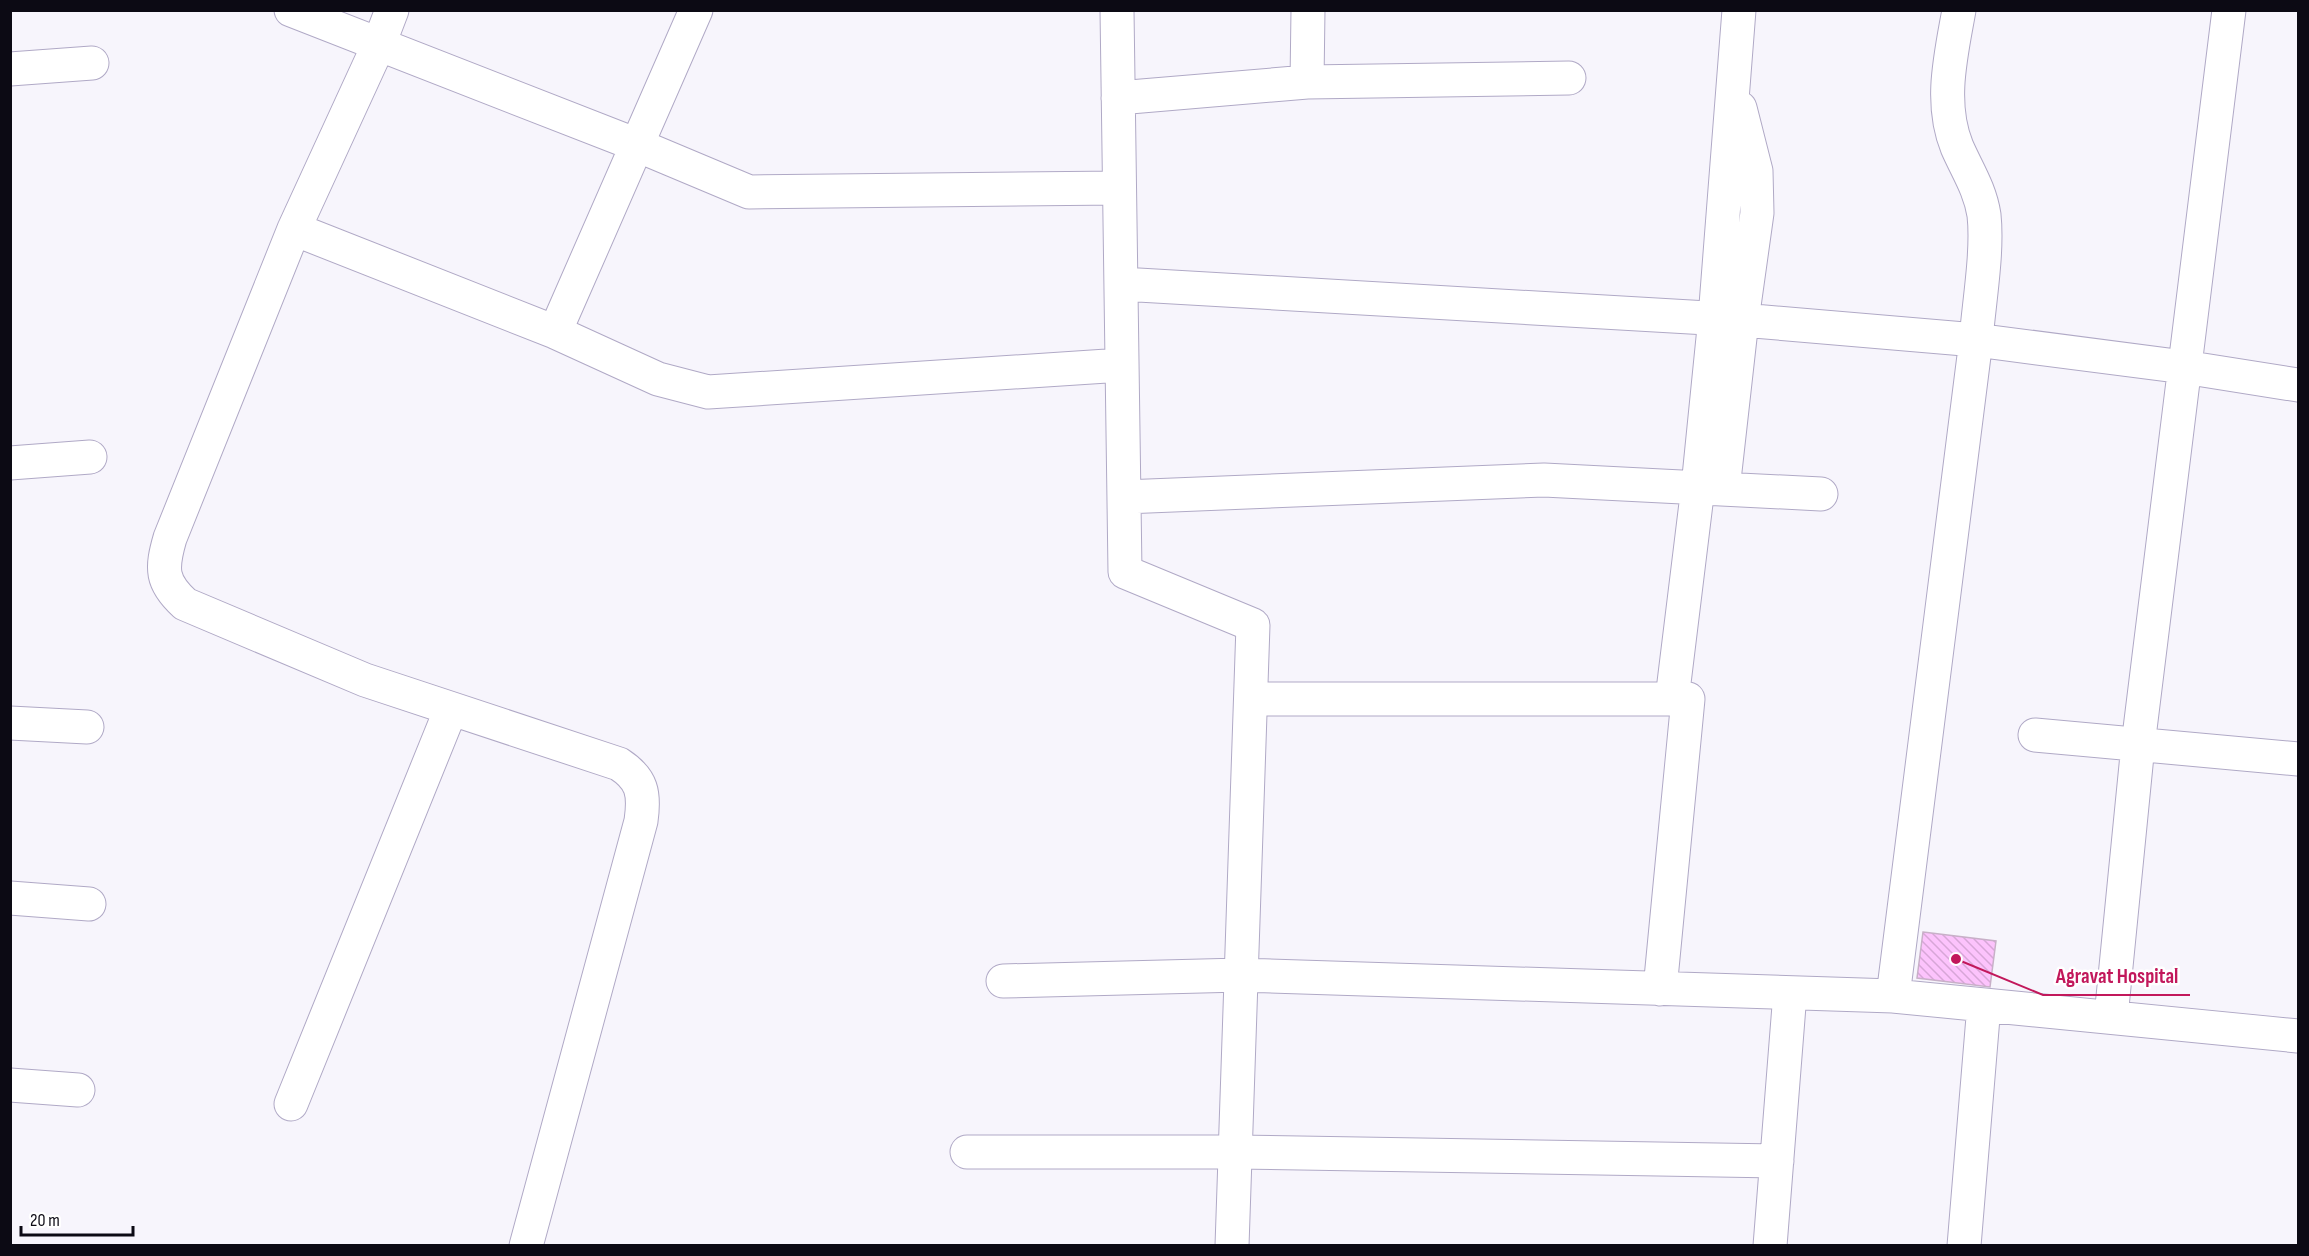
<svg xmlns="http://www.w3.org/2000/svg" width="2309" height="1256" font-family="'Sofia Sans Condensed',sans-serif">
  <defs>
    <pattern id="building-back-hatch" width="6" height="6" patternUnits="userSpaceOnUse" patternTransform="scale(1.5)"><rect width="6" height="6" fill="#fcc3fc"/><path d="M-1 5l2 2M0 0l6 6M5-1l2 2" fill="none" stroke="#d7a6d7"/></pattern>
  </defs>
  <rect width="100%" height="100%" fill="#f7f5fc"/>
  <path fill="url(#building-back-hatch)" stroke="#c8b0c8" stroke-width="1.5" d="M1923 932 1996 941 1990 987 1917 978Z"/>
  <g fill="none" stroke-linecap="round" stroke-linejoin="round">
    <g stroke="#b0a9c6" stroke-width="35">
      <path id="street" d="M291 10 637 145 749 192 1119 188
        M392 10 379 44 294 229 170 538C161 569 161 582 185 604L365 680 619 764C642 779 645 793 641 821L526 1246
        M1117 10 1125 572 1253 625 1232 1246
        M10 69 92 63
        M1307 82 1308 10
        M1118 98 1307 82 1569 78
        M294 229 555 332 658 379 708 392 1122 365
        M1121 284 1742 320 1976 340 2184 367 2298 385
        M555 332 696 10
        M10 463 90 457
        M1723 489 1742 320 1757 213 1756 171 1740 108
        M1124 497 1544 480 1821 494
        M1251 699H1688L1660 989
        M1672 699 1698 487 1715 318 1739 10
        M10 723 87 727
        M2035 735 2298 759
        M10 898 89 904
        M1003 981 1241 975 1893 996 2298 1036
        M1893 996 1976 340C1979 302 1988 252 1984 215 1980 189 1967 170 1957 147 1939 103 1951 55 1959 10
        M2111 1017 2138 745 2229 10
        M10 1085 78 1090
        M291 1104 451 709
        M967 1152H1235L1777 1161
        M1770 1246 1790 993
        M1964 1246 1984 1005"/>
    </g>
    <use href="#street" stroke="#fff" stroke-width="33"/>
  </g>
  <path fill="none" stroke="#c2185b" stroke-width="2" d="M1956 959L2043 995H2190"/>
  <circle fill="#c2185b" stroke="#fff" stroke-width="2" cx="1956" cy="959" r="6"/>
  <g font-size="21" text-anchor="middle" font-weight="bold" fill="#c2185b" stroke="#fff" stroke-width="5" stroke-linejoin="round" paint-order="stroke">
    <text x="2117" y="983">Agravat Hospital</text>
  </g>
  <rect width="2309" height="1256" fill="none" stroke="#0c0a14" stroke-width="24"/>
  <path d="M21 1226v9h112v-9" fill="none" stroke="#0c0a14" stroke-width="3"/>
  <text x="30" y="1226" font-size="18" fill="#0c0a14" stroke="#ffffff" stroke-width="4.5" paint-order="stroke">20 m</text>
</svg>
